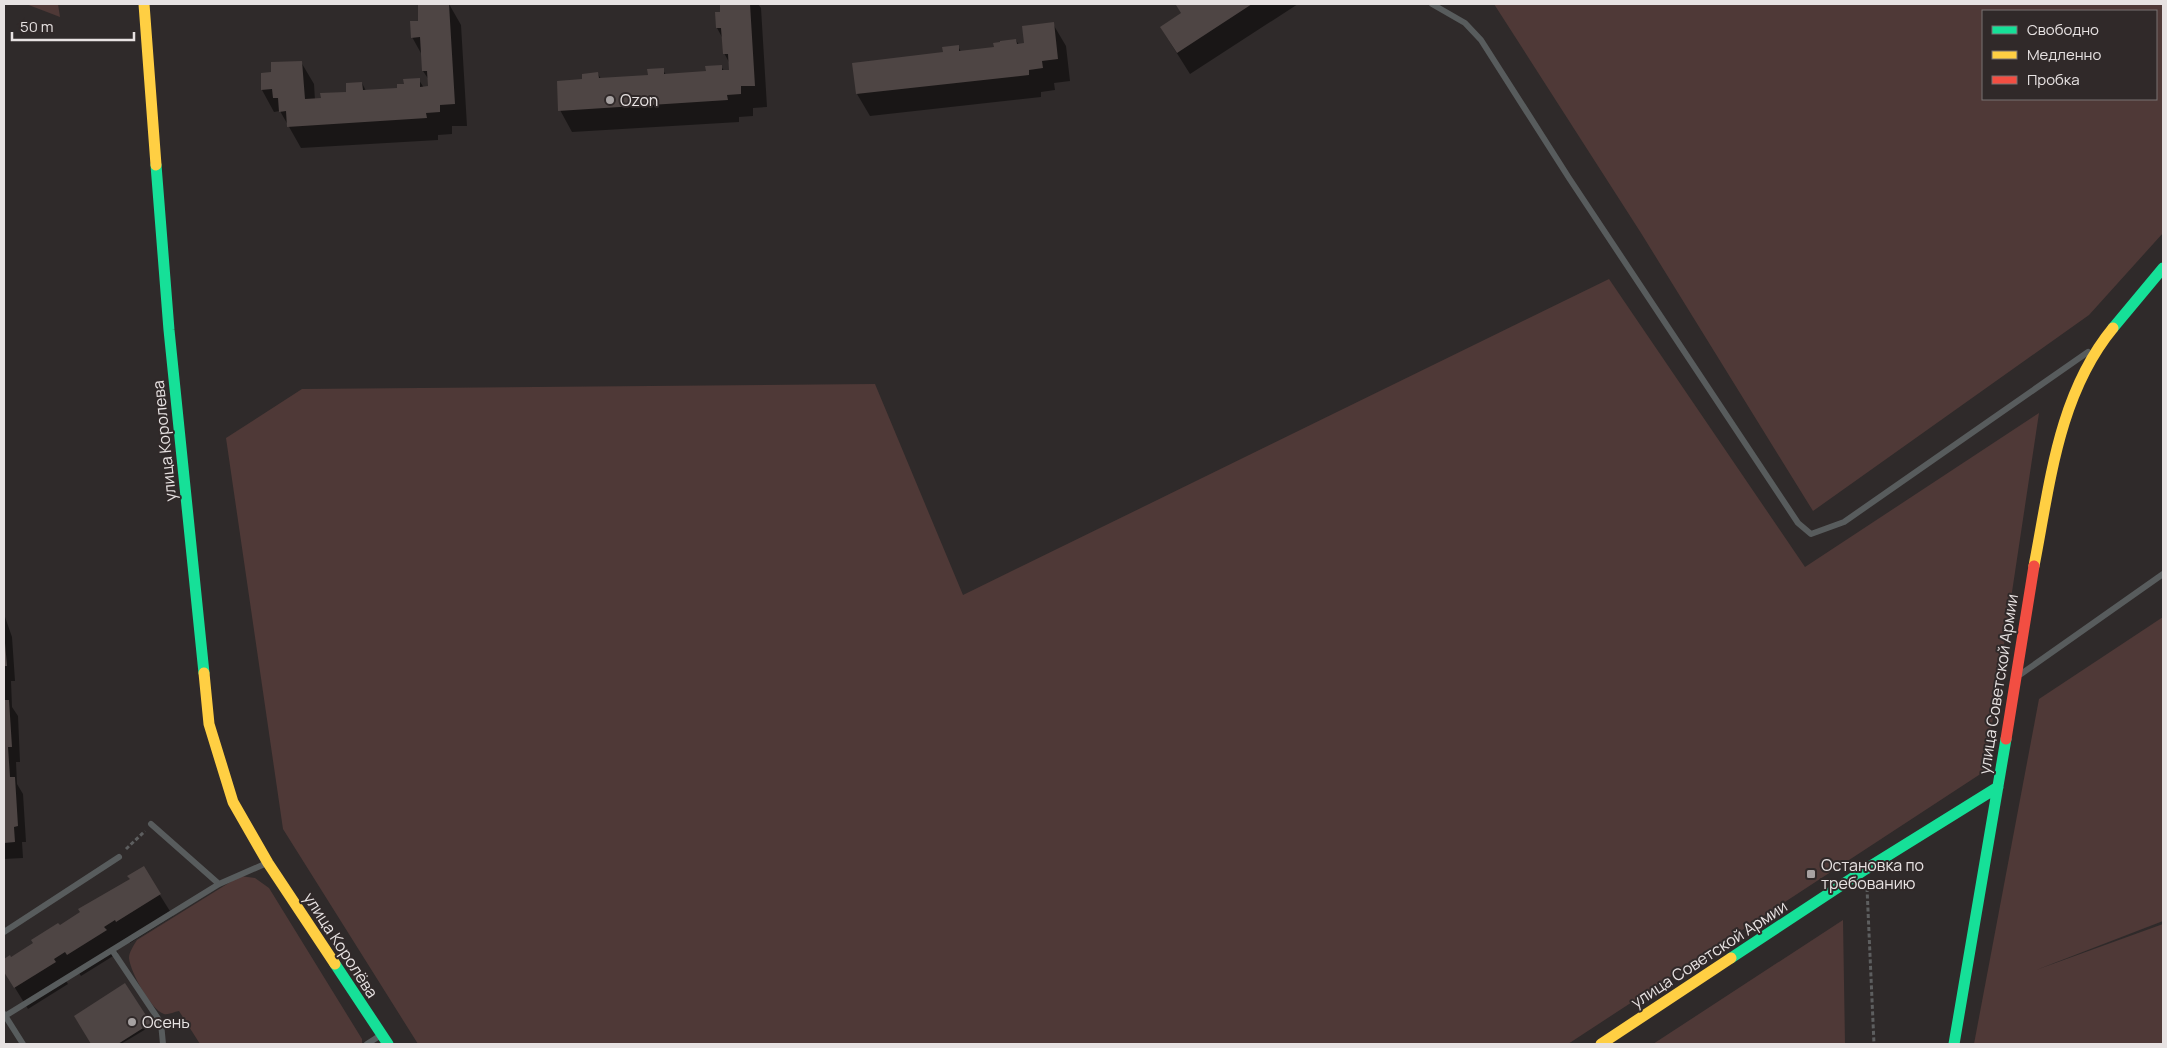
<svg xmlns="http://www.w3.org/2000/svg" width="2167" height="1048" font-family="Manrope,sans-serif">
  <rect width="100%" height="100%" fill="#2f2a2a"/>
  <path fill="#4f3937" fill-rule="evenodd" d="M26 4H58L60 17Z
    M1494 4H2163V233L2089 315 1813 511 1641 233ZM2156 11V99H1983V11Z
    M1609 279 1805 567 2039 413 1985 771 1568 1044H418L283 829 226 438 302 389 875 384 963 595Z
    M2163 617V921L2036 970 2163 924V1044H1974L2039 699Z
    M240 876 255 878 269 888 362 1039V1044H200L179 1011C174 1012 168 1015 164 1014 151 1010 130 971 129 958 129 952 134 945 137 940Z
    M1843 920 1845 1044H1653Z"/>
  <path fill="#0007" d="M449 4 461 25 467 126H452V134L438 135V140L301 148 280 111 274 112 262 90 273 73 301 62 314 84 315 100 348 93 362 83 366 91 399 89 419 80 424 88H429V80L423 71 422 55 412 37 420 22 419 5Z
    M721 4H758L761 8 767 107 753 108V116L739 117V122L572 132 560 110 584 80 598 74 601 79 649 76 663 70 666 75 707 72 721 66 724 71H731L730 64 724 53 723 39 717 28 722 13Z
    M1180 4H1194L1195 6 1197 4H1298L1190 74 1161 28 1182 14 1178 6Z
    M1053 24 1066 46 1070 81 1054 83 1055 90 1041 92V97L870 116 857 94 958 46 961 52 995 48 1016 40 1019 45H1026Z
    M4 614 12 637 15 681H11L12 707 18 716 20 762H16L17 784 23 794 26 842H22L23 858 4 859Z
    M143 868 173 916 130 943 129 941 116 949 118 953 81 976 79 973 66 981 68 984 28 1009 4 970V961L35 944 131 880Z
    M125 985 151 1026 121 1044H93L75 1017Z"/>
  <path fill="#4e4544" d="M418 4H449L455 104 440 105V112L426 113 427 118 287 127 286 111 279 112 278 98H273L272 89 261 90V73L271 72V62L302 61 305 99 321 98 320 93 346 92V83L362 82 363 90 397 88V84H404L403 79 420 78V87L428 86 427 71H422L420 37 411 38 410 21H418Z
    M720 4H750L755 86H741V94L727 95 728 100 558 111 557 81 582 79V74L598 72 599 78 648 75 647 69 664 68V74L706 71 705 66 722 65V70H729L728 54H723L721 28H716L715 12H720Z
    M1178 4H1252L1177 53 1160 27 1181 13 1176 5Z
    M1054 22 1058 59 1042 61 1043 68 1029 70V75L856 94 852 63 943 52 942 47 959 45V51L994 47 993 43 1000 42V41L1016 39 1017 44 1024 43 1022 26Z
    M4 643H5L7 666H4Z
    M4 700H9L12 747H8L10 777H15L18 826 14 827 15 842 4 843Z
    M144 866 161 894 116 922 115 920 104 927 107 930 67 955 65 952 54 959 56 962 14 988 4 972V959L10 955 11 957 33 943 31 940 58 923 60 925 80 912 78 909 130 879 127 876Z
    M125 983 151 1023 118 1044H91L74 1016Z"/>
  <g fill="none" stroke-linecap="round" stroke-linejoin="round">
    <path stroke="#5d5e5f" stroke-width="3" stroke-dasharray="4 2.5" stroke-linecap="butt" d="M126 849 145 831
      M1867 888 1874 1044"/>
    <path stroke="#585c5d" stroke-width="6" d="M1432 4 1465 23 1481 40 1569 178 1798 523 1811 534 1844 522 2088 352
      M2021 674 2163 574
      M151 824 219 884
      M4 932 119 857
      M112 950 161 1023 163 1044
      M4 1014 23 1044
      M5 1016 219 884 267 863
      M367 1044 381 1035"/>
    <path stroke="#16e098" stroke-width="11" d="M156 165 169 330 204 673
      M2113 328 2163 268
      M1731 958 1866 869 1998 787
      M335 964 388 1044
      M1954 1044 2006 739"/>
    <path stroke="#ffcf43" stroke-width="11" d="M144 4 156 165
      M2034 566C2050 484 2058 395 2113 328
      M204 673 209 724 233 802 268 863 335 964
      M1601 1044 1731 958"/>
    <path stroke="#f24e42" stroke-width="11" d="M2006 739 2034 566"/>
  </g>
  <g fill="#a7a2a2" stroke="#302929" stroke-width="2">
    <circle cx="610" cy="100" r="5"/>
    <rect x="1806" y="869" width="10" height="10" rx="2.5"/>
    <circle cx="132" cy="1022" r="5"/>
  </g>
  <g text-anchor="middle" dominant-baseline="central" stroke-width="4" stroke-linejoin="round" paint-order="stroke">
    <g font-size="16" fill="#e7e2e2" stroke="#302929" text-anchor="start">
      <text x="620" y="100">Ozon</text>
      <text x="1821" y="865">Остановка по<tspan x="1821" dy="18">требованию</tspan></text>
      <text x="142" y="1022">Осень</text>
    </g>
    <g font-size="16" fill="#e7e2e2" stroke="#302929">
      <text transform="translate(164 441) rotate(-96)">улица Королева</text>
      <text transform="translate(1998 684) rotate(-81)">улица Советской Армии</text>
      <text transform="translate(341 945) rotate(57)">улица Королёва</text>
      <text transform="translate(1709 954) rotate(-33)">улица Советской Армии</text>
    </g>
  </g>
  <rect width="2167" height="1048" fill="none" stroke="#e7e2e2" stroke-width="10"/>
  <rect x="1982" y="10" width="175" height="90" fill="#302929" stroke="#797373"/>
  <rect x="1992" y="26" width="25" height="8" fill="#16e098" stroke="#797373"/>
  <text x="2027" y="35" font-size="15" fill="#e7e2e2">Свободно</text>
  <rect x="1992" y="51" width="25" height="8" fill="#ffcf43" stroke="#797373"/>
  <text x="2027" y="60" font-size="15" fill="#e7e2e2">Медленно</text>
  <rect x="1992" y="76" width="25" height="8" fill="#f24e42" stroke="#797373"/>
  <text x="2027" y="85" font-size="15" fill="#e7e2e2">Пробка</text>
  <path d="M12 32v8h122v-8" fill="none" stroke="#e7e2e2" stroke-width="2.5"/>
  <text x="20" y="32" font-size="15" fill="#e7e2e2" stroke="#302929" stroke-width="4" paint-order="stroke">50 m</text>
</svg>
